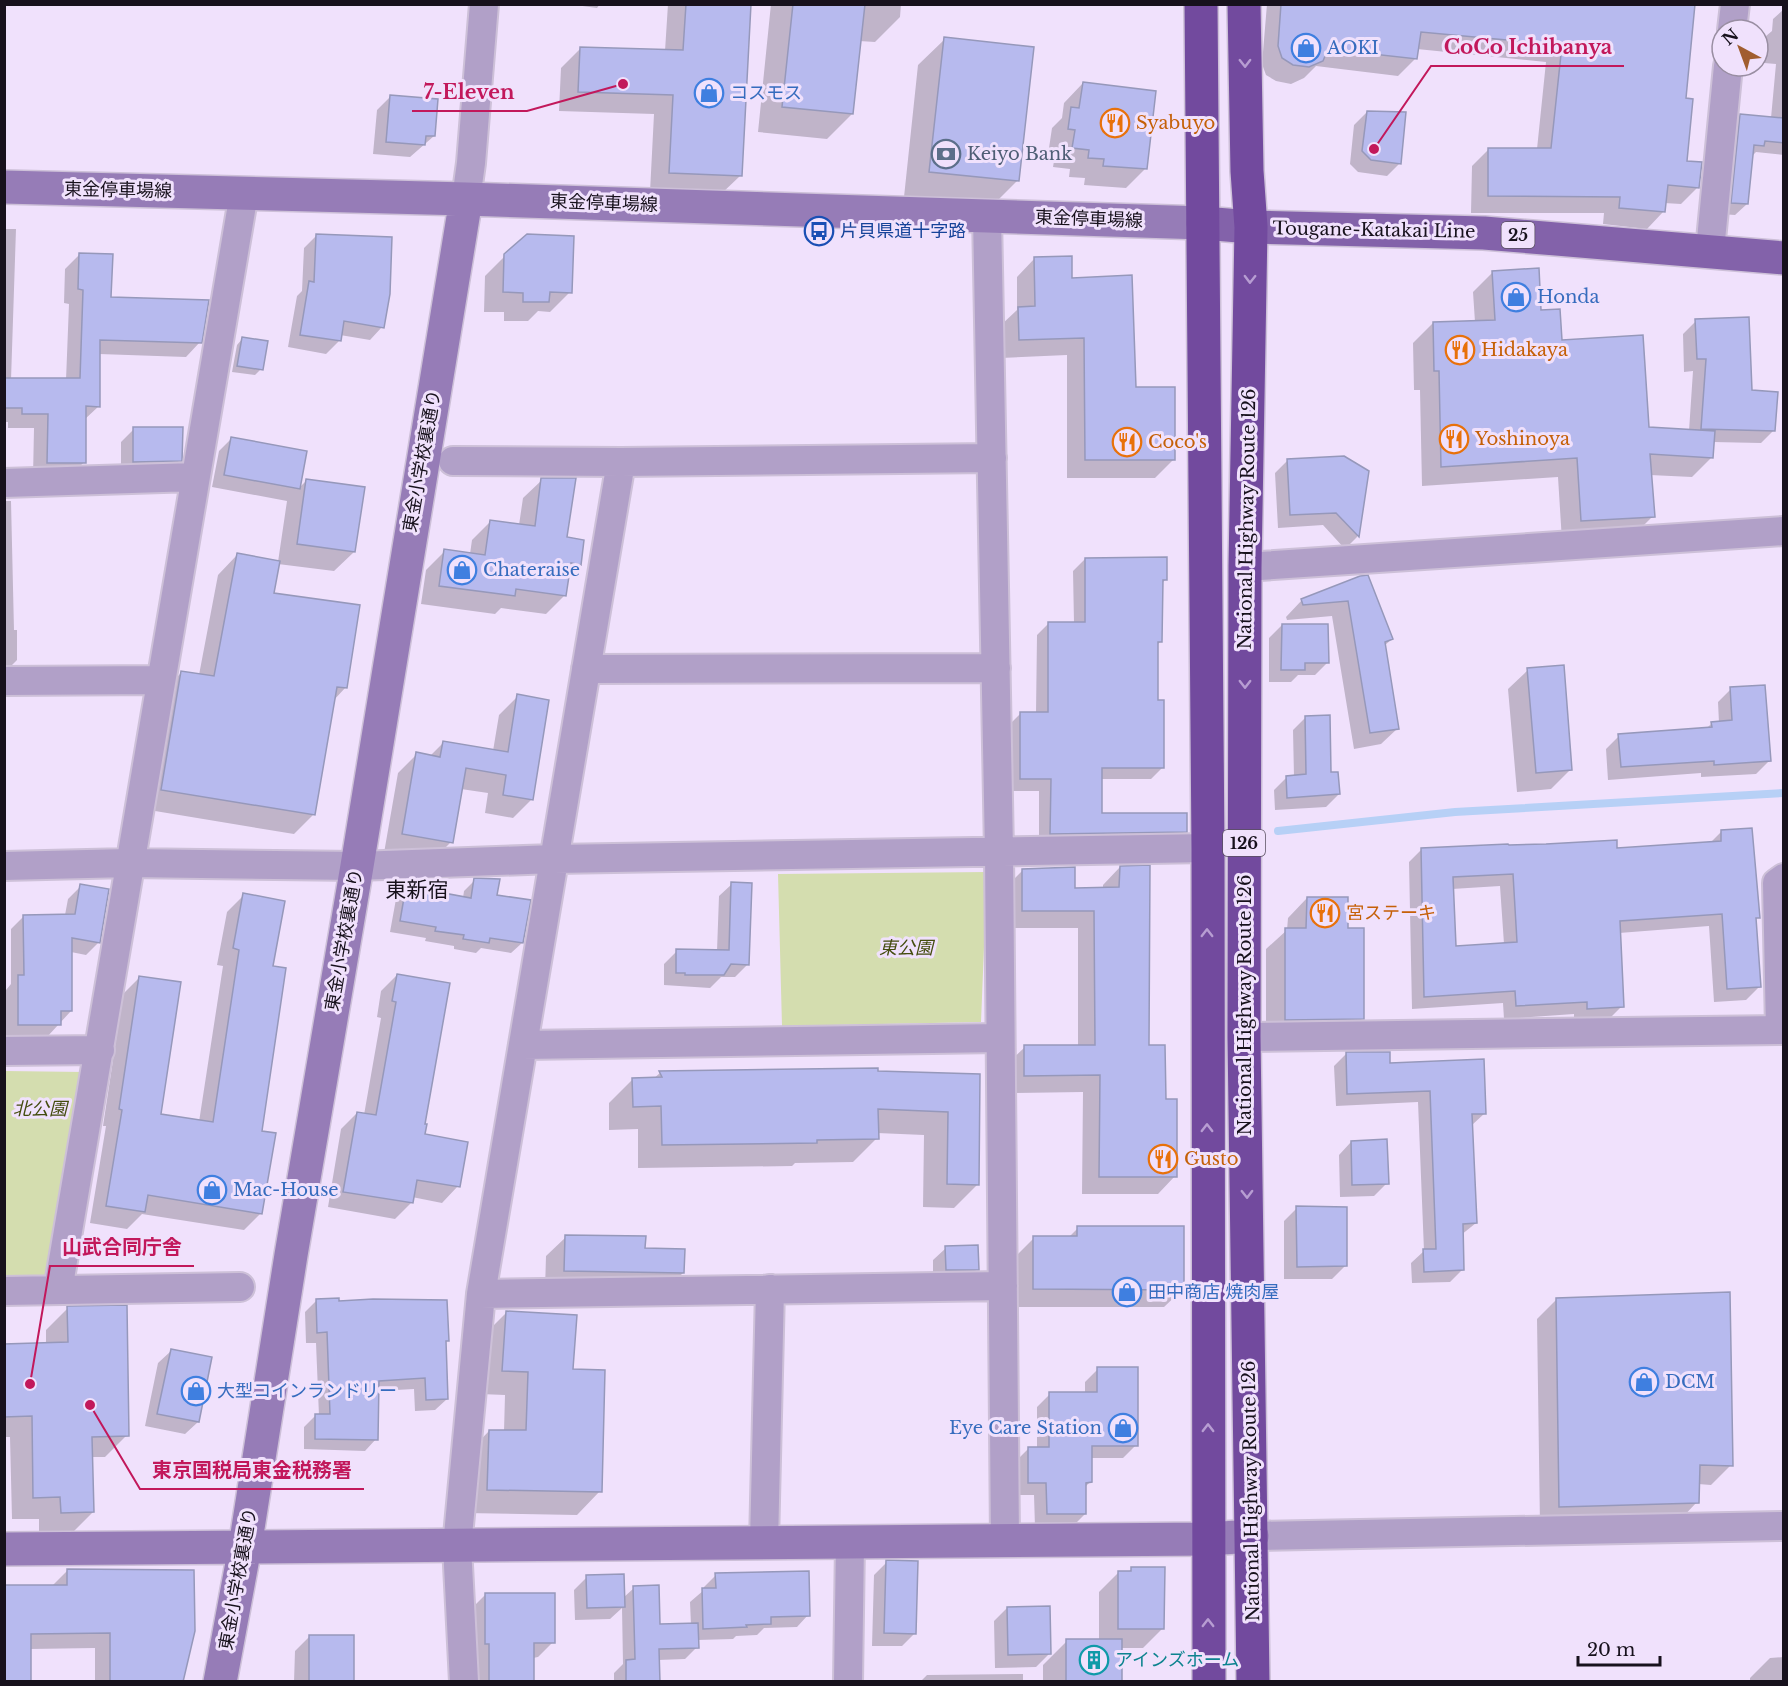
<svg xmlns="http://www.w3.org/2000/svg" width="1788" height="1686" font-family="'Libre Baskerville','Noto Sans JP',serif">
  <rect width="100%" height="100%" fill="#f0e1fc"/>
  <path fill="#d4ddaf" d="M987 872 981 1022 782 1026 778 874Z
    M5 1071 84 1072 46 1277H5Z"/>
  <path fill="#0003" fill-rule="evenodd" d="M568 4H600L597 8Z
    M668 4H749L740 176 720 195 650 192 654 114 559 111 561 68 581 48 665 51Z
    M771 4H901L900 17 875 42 859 41 852 114 827 139 758 132Z
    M1267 4H1693L1685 99 1686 163 1698 187 1681 204 1664 203 1663 212 1647 229 1603 224 1604 213H1471L1472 166 1489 149H1537L1546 62 1417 49 1415 59 1398 76 1316 66 1304 78 1291 84 1276 81 1266 75 1262 64Z
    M1784 9V155L1756 152 1751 157 1747 204 1735 215 1721 214 1729 127 1740 115 1771 118 1776 64 1764 63 1766 36 1772 31 1773 19Z
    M945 39 1017 181 991 207 904 197 918 65Z
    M1083 83 1146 168 1126 188 1084 185 1085 178 1069 177 1070 169 1053 167 1056 149 1049 148 1052 128 1062 118 1064 103Z
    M390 97 434 136 410 157 373 154 377 110Z
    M1367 112 1400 163 1387 176 1358 172 1350 164 1354 125Z
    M4 229H16L11 380H66L69 304 64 303 65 269 80 254 110 299 200 342 186 357 99 354V406L84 420V462L70 477H33L34 428H8V422H4Z
    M317 235 382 327 370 340 340 335 339 341 326 354 288 347 297 296 302 291 304 248Z
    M505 256 570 292 550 312 538 311 528 321H504V312H484L485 276Z
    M1035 258 1071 280 1135 389 1173 460 1155 478H1067V355L1001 358 1000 326 1017 310V277Z
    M1493 272 1540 311 1561 342 1647 428 1689 431 1693 371 1684 372 1683 334 1696 321 1750 392 1774 430 1761 443 1713 442 1712 457 1692 477 1650 475 1653 516 1633 536 1562 541 1558 477 1422 486 1420 390H1414L1413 343 1433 323 1475 322 1473 292Z
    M243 338 261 369 255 375 232 372 237 345Z
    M134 429 180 460 167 473 121 474V442Z
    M232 438 299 488 307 480 354 552 334 571 278 564 272 594 346 687 333 701 314 814 294 834 143 809 162 692 182 672 199 675 218 575 237 555 278 562 287 501 212 487 219 451Z
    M1288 460 1367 472 1357 537 1345 549 1323 525 1278 528 1275 473Z
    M542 480 565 538 579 564 568 576 565 595 546 614 501 608 495 614 421 604 426 570 445 551 470 554 472 540 491 521 519 525 523 498Z
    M4 501H11L14 630H17V660L4 673Z
    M1085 559 1166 579 1162 583 1161 641 1157 645 1156 701 1163 767 1151 779H1101V815L1185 831 1173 843 1039 846V791H1008L1009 725 1021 713H1036L1037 635 1049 623H1074L1073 571Z
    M1360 577 1392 639 1384 646 1398 728 1381 744 1354 749 1332 616 1287 620 1286 617 1302 600Z
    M1282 625 1328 662 1315 675H1298L1291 682H1269V638Z
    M1528 670 1571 769 1551 789 1517 792 1508 689Z
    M1731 689 1769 761 1756 774 1701 777V773L1608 780 1606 749 1619 736 1706 729 1712 723H1719L1718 702Z
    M518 696 532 799 513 818 485 813 488 793 461 789 451 842 432 861 384 853 398 773 417 754 430 756 444 742 493 751 499 715Z
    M1306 717 1339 794 1326 807 1275 810 1274 790 1287 777H1294L1293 730Z
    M1721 832 1758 917 1755 920 1759 987 1746 1000 1714 1002 1709 926 1619 933 1622 1006 1609 1019 1574 1022V1014L1504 1019 1503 1003 1412 1009 1409 862 1422 849 1616 850 1710 843ZM1500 886 1504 944 1455 947 1452 889Z
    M1120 867 1148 1046 1164 1101 1175 1176 1158 1194H1082L1083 1092 1007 1093V1064L1025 1047 1078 1046V928H1005V888L1023 870 1073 889H1103V885Z
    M475 880 495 896 522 943 511 953 481 948 476 953 454 949V946L425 941 426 938 390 932 396 899 406 888 463 898 464 891Z
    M732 884 748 964 735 977H721L710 988 664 985V964L677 951H717L719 896Z
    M81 886 99 942 86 955 71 952V1011L47 1037H6V990L11 984V929L24 916 65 915 68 899Z
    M244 895 271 967 260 1132 261 1213 244 1230 142 1214 127 1229 90 1223 106 1126H103L123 994 140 977 160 1115 199 1122 223 966 217 965 227 912Z
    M1307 898 1347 930 1363 1018 1343 1038 1266 1039V949L1287 930 1288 918Z
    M397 975 423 1135 458 1186 442 1203 412 1197 411 1203 395 1219 328 1207 341 1129 357 1113 364 1115 381 1018 377 1017 381 991Z
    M1346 1054 1485 1113 1472 1125 1476 1223 1461 1235 1462 1270 1450 1282 1412 1283 1411 1263 1424 1251 1418 1102 1336 1106 1334 1066Z
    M660 1073 979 1075 978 1184 954 1208 923 1207 924 1135 877 1133V1138L853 1162 795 1163 792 1166 638 1168V1129L609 1130V1103L633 1079H653Z
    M1351 1142 1387 1183 1374 1196 1340 1197 1339 1155Z
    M1297 1208 1345 1266 1332 1279H1284V1221Z
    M1078 1228 1183 1289 1164 1307H1015L1016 1256 1034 1238H1068Z
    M566 1237 683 1273 663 1292 545 1290 546 1256Z
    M946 1248 977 1269 965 1282 933 1283V1260Z
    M1557 1299 1731 1465 1711 1485 1698 1484 1697 1502 1678 1522 1540 1526 1537 1319Z
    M317 1300 338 1303 447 1340 444 1343 447 1399 435 1410 415 1411 414 1389 378 1391 376 1439 365 1451 304 1449V1427L316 1415 319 1416 316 1343H306L305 1312Z
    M68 1308 127 1435 105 1457H91L93 1512 71 1534H39V1519H12L10 1437H4V1346L46 1344V1330Z
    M506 1313 572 1371 600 1491 577 1515 465 1513 466 1455 489 1431H504L505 1395 480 1394 483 1336Z
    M171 1351 198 1422 185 1434 145 1426 158 1363Z
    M1098 1369 1136 1445 1123 1458H1090V1482L1085 1487V1514L1072 1527H1035L1034 1495H1016V1461L1029 1448H1037V1407L1050 1394H1085V1382Z
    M887 1562 915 1633 902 1646H872L874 1575Z
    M1132 1569 1163 1628 1143 1648H1120V1682H1043V1665L1067 1641H1099V1592L1119 1572H1128Z
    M67 1571 182 1682H95V1648L30 1649 4 1682 51 1587Z
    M716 1575 808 1615 797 1627 764 1628 757 1635 736 1636 733 1639 697 1640V1647L685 1659 658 1660V1682H614V1673L623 1664 622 1608 610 1619 575 1620 574 1590 587 1577 623 1598 634 1588 659 1626 691 1625 690 1602 704 1590V1587Z
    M486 1594 553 1642 538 1657 533 1658V1682H474L471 1609Z
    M1007 1608 1049 1654 1036 1667 995 1668 994 1621Z
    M310 1636 352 1682H294L295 1651Z
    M1784 1657V1682H1750V1678L1770 1658Z
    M1023 1674V1682H920L927 1675Z"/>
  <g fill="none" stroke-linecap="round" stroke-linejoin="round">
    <path stroke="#b7d0f6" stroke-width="8" d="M1278 831 1455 812 1784 793"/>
  </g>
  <path fill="#b7baee" stroke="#9698ba" stroke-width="1.5" fill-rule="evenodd" d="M686 4H751L742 176 669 173 673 95 578 92 580 47 683 50Z
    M793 4H865L853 114 782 107Z
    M1281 4H1695L1686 98 1693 99 1687 161 1702 162 1699 188 1668 185 1665 212 1619 208 1620 197 1488 196V148H1551L1562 45 1421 32 1417 59 1328 49 1323 61 1309 67 1293 65 1282 58 1278 46Z
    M944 37 1034 47 1019 181 929 172Z
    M1083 82 1156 91 1147 169 1103 166 1104 159 1088 158 1089 150 1072 148 1075 130 1068 129 1071 107 1079 108Z
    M390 95 438 99 435 136H426L425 145 386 142Z
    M1367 111 1406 112 1401 164 1371 160 1362 151Z
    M1740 114 1784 118V143L1765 141 1764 146 1754 145 1748 204 1731 203Z
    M316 234 392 237 390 294 384 328 344 321 341 341 300 335 309 281 314 282Z
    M527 234 574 236 572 293 550 292 549 302H523V293L503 292 504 254Z
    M79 253 113 254 111 297 209 300 202 343 100 340V407L86 406V463H47L48 414H22V408H4V378H80L83 290 78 289Z
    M1072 256V278L1132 275 1136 387H1175V460H1085L1084 338 1019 340 1018 307 1035 306 1034 257Z
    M1539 268 1541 310 1560 309 1562 340 1643 335 1649 427 1715 431 1713 458 1650 454 1655 517 1581 521 1577 458 1441 467 1439 371H1434L1433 322 1495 320 1492 271Z
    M1749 317 1752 390 1778 392 1775 431 1701 429 1706 359H1697L1695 319Z
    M242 337 268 341 263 370 237 366Z
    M133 427H183L182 461 133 462Z
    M231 437 307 451 300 489 224 475Z
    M1344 456 1369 471 1359 537 1336 513 1290 515 1287 459Z
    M541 478H576L567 537 584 540 581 565 571 563 566 596 516 589 515 596 439 586 444 549 485 555 490 520 535 526Z
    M306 479 365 487 355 552 297 544Z
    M237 553 280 561 274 593 360 605 347 688 337 687 315 815 161 790 181 671 214 676Z
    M1167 557V580H1163L1162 642H1158V700H1164V768H1102V813H1187V832L1050 834 1051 779H1020V712H1048V622H1085V558Z
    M1368 575 1393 639 1385 642 1399 729 1370 733 1348 601 1303 605 1301 599 1360 576Z
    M1282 624H1328L1329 663H1305V670H1281Z
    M1564 665 1572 770 1536 773 1527 668Z
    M1765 685 1771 761 1714 765V761L1621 767 1618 734 1712 727 1711 722 1732 720 1730 687Z
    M517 694 549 700 533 800 503 795 506 775 466 768 453 843 402 834 416 752 440 757 443 741 508 752Z
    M1330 715 1331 772H1338L1340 794 1287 798 1286 776 1306 774 1305 716Z
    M1752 828 1760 918H1756L1761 987 1727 989 1722 914 1620 921 1624 1007 1587 1009V1002L1516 1006 1515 991 1424 997 1421 848 1508 844 1509 845 1546 844 1617 840V848L1721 841V830ZM1513 874 1517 942 1456 946 1453 877Z
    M1150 865 1149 1045H1165L1166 1099H1177V1177H1099L1100 1075 1024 1076V1045H1095L1094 911H1022V869L1075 867V888L1119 887 1120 866Z
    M474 878 500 879 497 895 531 900 523 943 490 938 489 943 463 939 464 935 435 931 436 927 400 921 406 886 471 898Z
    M731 882 752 883 749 965 731 964 724 975H685V973H676V949L729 950Z
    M80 884 109 889 100 943 72 938V1011H61V1025H18V975H24L23 915 75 914Z
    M243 893 285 901 273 966 286 968 262 1131 276 1133 262 1214 148 1195 145 1212 106 1206 122 1110 119 1109 139 976 181 982 161 1114 213 1122 239 950 233 948Z
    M1307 897H1348V928H1364V1019L1285 1020V928H1306Z
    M397 974 450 983 425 1124H427L425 1134 468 1142 460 1187 417 1180 413 1203 343 1192 357 1112 376 1115 396 1002 392 1001Z
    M1346 1052H1390V1063L1484 1059 1486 1114H1472L1477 1223 1463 1224 1464 1270 1424 1272 1423 1249H1436L1430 1091 1347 1094Z
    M878 1068V1071L980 1074 979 1185 947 1184 948 1112 878 1109 879 1139 817 1140V1143L662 1145 661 1106 633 1107 632 1078 662 1077 659 1071Z
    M1387 1139 1389 1184 1352 1185 1351 1141Z
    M1296 1206 1347 1207V1266L1297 1267Z
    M1077 1226H1184V1290L1033 1289V1236H1077Z
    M565 1235 646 1236 645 1248 685 1249 684 1273 564 1271Z
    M978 1245 979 1270H946L945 1246Z
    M1730 1292 1733 1466 1700 1465 1699 1503 1559 1507 1556 1298Z
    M339 1298V1301L373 1299 447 1300 449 1341H446L448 1399 426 1400 425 1378 379 1381 378 1440 315 1439V1414H330L327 1332 317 1333 316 1299Z
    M127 1305 129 1436 92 1437 94 1512 61 1513 60 1497 33 1498 32 1416 4 1417V1344L68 1342 67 1306Z
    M506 1311 577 1315 573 1369 605 1370 602 1492 487 1490 489 1430H526L528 1372 502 1371Z
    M171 1349 212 1357 199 1422 157 1414Z
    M1097 1367H1138V1446H1092V1482L1086 1483V1514H1047L1046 1483H1028V1447H1049V1392H1097Z
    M886 1560 918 1561 916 1634 884 1633Z
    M1131 1567H1165L1164 1629H1118V1571H1131Z
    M67 1569 194 1570 195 1631 183 1682 110 1681V1633L31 1634V1682H4V1585H67Z
    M809 1571 810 1616 771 1617V1624L746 1625 747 1627 703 1629 702 1588H716L715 1573Z
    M624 1574 625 1607 587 1608 586 1575Z
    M659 1585 660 1624 698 1623 699 1648 659 1649 660 1682H626V1660L635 1659 633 1586Z
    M485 1593H555V1643H534V1682H489V1644H485Z
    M1050 1606 1051 1654 1008 1655 1007 1607Z
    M309 1635H354V1682H309Z
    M1066 1639H1122V1682H1066Z"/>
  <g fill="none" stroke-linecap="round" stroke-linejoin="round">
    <g stroke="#cdc0d8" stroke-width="32">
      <path id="street" d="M1732 30 1735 4
        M466 199 471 163 484 4
        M987 215 999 852 1005 1541
        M1710 250 1728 66
        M453 461 621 462 992 458
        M4 483 195 477
        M1245 567 1784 531
        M586 669 996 668
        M4 681 161 680
        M4 866 129 863 357 866 554 859 1208 848
        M1780 1030 1777 883 1784 878
        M1244 1037 1784 1030
        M523 1045 1000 1038
        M4 1051 100 1050
        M58 1290 244 193
        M4 1291 240 1287
        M481 1294 1003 1286
        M1252 1536 1784 1526
        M764 1543 770 1289
        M464 1682 457 1546 481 1294 621 462
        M848 1682 850 1542"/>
    </g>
    <g stroke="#cdc0d8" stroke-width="36">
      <path id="secondary" d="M4 187 466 199 1203 223
        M4 1549 1208 1539 1252 1536
        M220 1682 245 1547 291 1255 357 866 466 199"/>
    </g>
    <g stroke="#cdc0d8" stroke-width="36">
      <path id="primary" d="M1203 223 1251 227 1484 233 1784 258"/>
    </g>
    <g stroke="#cdc0d8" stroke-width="36">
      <path id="highway" d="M1201 4 1208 848 1209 1682
        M1244 4 1247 171 1251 227 1245 567 1244 1037 1253 1682"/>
    </g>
    <use href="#street" stroke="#b1a0c8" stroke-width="28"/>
    <use href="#secondary" stroke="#967cb7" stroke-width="33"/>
    <use href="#primary" stroke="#8362aa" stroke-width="33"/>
    <use href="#highway" stroke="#724a9e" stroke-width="33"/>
  </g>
  <defs><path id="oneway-chevron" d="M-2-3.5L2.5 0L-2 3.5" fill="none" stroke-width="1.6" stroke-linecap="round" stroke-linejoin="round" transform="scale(1.5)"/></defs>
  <g stroke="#b79dd2">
    <use href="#oneway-chevron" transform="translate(1245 63) rotate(89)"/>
    <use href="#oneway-chevron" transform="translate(1250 279) rotate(91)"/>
    <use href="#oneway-chevron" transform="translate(1245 684) rotate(90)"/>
    <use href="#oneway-chevron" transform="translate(1207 933) rotate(-90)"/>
    <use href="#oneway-chevron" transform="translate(1207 1128) rotate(-90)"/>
    <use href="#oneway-chevron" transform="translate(1247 1194) rotate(89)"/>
    <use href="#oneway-chevron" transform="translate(1208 1428) rotate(-90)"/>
    <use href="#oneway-chevron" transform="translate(1208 1623) rotate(-90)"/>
  </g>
  <defs>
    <g id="shop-ring" transform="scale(1.5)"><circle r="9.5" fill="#f0e1fc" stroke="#3f7fe0" stroke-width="1.5"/><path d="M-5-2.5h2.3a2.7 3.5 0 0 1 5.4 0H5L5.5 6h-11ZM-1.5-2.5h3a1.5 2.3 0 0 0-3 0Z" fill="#3f7fe0"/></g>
    <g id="restaurant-ring" transform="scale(1.5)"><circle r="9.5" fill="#f0e1fc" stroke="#e8710a" stroke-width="1.5"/><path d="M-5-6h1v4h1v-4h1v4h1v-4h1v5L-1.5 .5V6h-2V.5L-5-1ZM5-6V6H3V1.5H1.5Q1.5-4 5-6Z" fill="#e8710a"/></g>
    <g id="bank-ring" transform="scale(1.5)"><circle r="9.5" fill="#f0e1fc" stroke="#5c6f8a" stroke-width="1.5"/><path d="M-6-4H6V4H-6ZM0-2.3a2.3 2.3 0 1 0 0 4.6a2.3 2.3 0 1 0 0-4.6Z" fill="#5c6f8a"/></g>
    <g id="bus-ring" transform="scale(1.5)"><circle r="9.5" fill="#f0e1fc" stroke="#1a4fb4" stroke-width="1.5"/><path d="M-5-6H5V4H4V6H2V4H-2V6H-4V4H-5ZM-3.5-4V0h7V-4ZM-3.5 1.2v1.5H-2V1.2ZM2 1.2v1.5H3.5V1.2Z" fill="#1a4fb4"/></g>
    <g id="building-ring" transform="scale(1.5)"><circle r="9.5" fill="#f0e1fc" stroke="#0f9aa8" stroke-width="1.5"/><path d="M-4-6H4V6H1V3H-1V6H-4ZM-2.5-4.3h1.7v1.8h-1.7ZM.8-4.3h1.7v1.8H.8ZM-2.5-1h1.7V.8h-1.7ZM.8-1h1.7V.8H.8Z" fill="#0f9aa8"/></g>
  </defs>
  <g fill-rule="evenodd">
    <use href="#shop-ring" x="1306" y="48"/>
    <use href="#shop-ring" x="709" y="93"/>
    <use href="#restaurant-ring" x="1115" y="123"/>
    <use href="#bank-ring" x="946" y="154"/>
    <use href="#bus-ring" x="819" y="231"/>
    <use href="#shop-ring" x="1516" y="297"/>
    <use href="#restaurant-ring" x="1460" y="350"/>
    <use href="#restaurant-ring" x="1454" y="439"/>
    <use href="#restaurant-ring" x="1127" y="442"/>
    <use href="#shop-ring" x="462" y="570"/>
    <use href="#restaurant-ring" x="1325" y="913"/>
    <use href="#restaurant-ring" x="1163" y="1159"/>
    <use href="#shop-ring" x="212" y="1190"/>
    <use href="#shop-ring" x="1127" y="1292"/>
    <use href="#shop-ring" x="1644" y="1382"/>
    <use href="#shop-ring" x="196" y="1391"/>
    <use href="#shop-ring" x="1123" y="1428"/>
    <use href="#building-ring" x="1094" y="1660"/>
  </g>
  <g text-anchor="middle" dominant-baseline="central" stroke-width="6" stroke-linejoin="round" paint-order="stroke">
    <g fill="#f0e1fc" stroke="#584f5f" stroke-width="1.5">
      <rect x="1501.5" y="222" width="33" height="26" rx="4.5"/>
      <rect x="1223" y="830" width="42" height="26" rx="4.5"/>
    </g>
    <g font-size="16" font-weight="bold" fill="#17111c">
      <text x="1518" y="235">25</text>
      <text x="1244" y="843">126</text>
    </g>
    <g font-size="18" fill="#366cbe" stroke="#f0e1fc" text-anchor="start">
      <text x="1327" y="48">AOKI</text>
      <text x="730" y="93">コスモス</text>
      <text x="1537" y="297">Honda</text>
      <text x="483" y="570">Chateraise</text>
      <text x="233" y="1190">Mac-House</text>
      <text x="1148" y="1292">田中商店 焼肉屋</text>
      <text x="1665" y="1382">DCM</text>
      <text x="217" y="1391">大型コインランドリー</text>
      <text x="1102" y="1428" text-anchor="end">Eye Care Station</text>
    </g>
    <g font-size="18" fill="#c56008" stroke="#f0e1fc" text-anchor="start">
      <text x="1136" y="123">Syabuyo</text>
      <text x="1481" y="350">Hidakaya</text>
      <text x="1475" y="439">Yoshinoya</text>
      <text x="1148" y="442">Coco's</text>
      <text x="1346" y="913">宮ステーキ</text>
      <text x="1184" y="1159">Gusto</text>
    </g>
    <g font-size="18" fill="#4e5e75" stroke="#f0e1fc" text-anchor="start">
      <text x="967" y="154">Keiyo Bank</text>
    </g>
    <g font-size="18" fill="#17111c" stroke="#f0e1fc">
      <text transform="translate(118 190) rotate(1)">東金停車場線</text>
      <text transform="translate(604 203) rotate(2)">東金停車場線</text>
      <text transform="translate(1089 219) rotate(2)">東金停車場線</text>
      <text transform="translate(1374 230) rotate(1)">Tougane-Katakai Line</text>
      <text transform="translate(422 461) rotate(-80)">東金小学校裏通り</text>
      <text transform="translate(1247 519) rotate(-89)">National Highway Route 126</text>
      <text transform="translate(344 940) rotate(-80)">東金小学校裏通り</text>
      <text transform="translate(1245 1005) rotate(-90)">National Highway Route 126</text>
      <text transform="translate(1251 1491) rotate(-91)">National Highway Route 126</text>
      <text transform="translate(238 1579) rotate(-80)">東金小学校裏通り</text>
    </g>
    <g font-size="18" fill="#164399" stroke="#f0e1fc" text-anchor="start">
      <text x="840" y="231">片貝県道十字路</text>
    </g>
    <g font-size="18" font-style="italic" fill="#444c0e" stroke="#f0e1fc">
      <text x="906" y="948">東公園</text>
      <text x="40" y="1109">北公園</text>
    </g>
    <g font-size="18" fill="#0d838f" stroke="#f0e1fc" text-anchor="start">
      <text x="1115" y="1660">アインズホーム</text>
    </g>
    <g font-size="21" fill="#17111c" stroke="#f0e1fc">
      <text x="417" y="890">東新宿</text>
    </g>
  </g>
  <path fill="none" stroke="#c2185b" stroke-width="2" d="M1374 149L1431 66H1624M623 84L527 111H412M30 1384L50 1266H194M90 1405L140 1489H364"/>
  <g fill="#c2185b" stroke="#f0e1fc" stroke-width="2">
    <circle cx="1374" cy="149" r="6"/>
    <circle cx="623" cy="84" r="6"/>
    <circle cx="30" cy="1384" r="6"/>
    <circle cx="90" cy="1405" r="6"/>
  </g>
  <g font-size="20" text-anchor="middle" font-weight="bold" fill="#c2185b" stroke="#f0e1fc" stroke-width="6" stroke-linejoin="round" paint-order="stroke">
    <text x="1528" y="54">CoCo Ichibanya</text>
    <text x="469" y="99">7-Eleven</text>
    <text x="122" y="1254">山武合同庁舎</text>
    <text x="252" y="1477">東京国税局東金税務署</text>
  </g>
  <rect width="1788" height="1686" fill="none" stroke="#17111c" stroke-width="12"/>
  <g transform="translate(1740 48) rotate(319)"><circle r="28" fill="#f0e1fc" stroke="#998ea2" stroke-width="1.5"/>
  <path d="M0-4.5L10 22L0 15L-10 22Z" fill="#a15d2f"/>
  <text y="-9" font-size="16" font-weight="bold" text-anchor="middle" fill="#17111c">N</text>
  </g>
  <path d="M1578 1656v9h82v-9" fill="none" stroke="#17111c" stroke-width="3"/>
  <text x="1587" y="1656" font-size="18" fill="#17111c" stroke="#f0e1fc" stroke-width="4.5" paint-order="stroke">20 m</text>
</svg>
